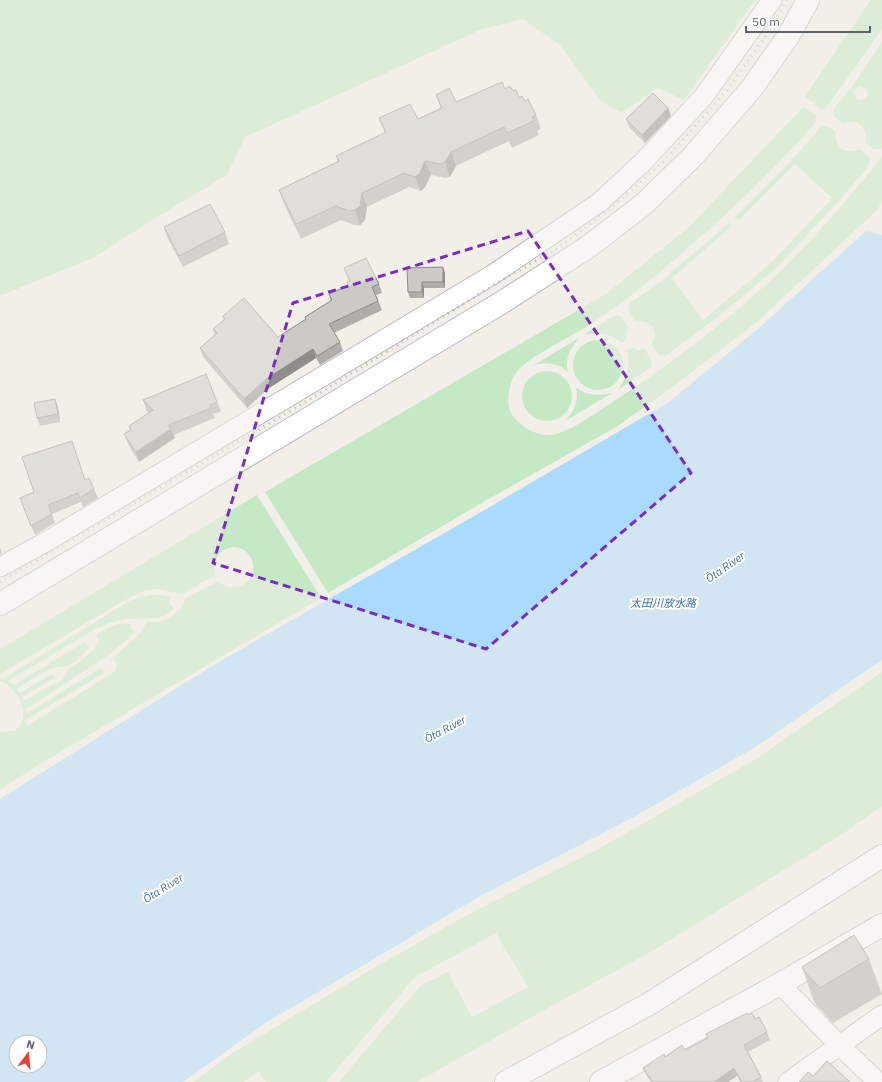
<svg xmlns="http://www.w3.org/2000/svg" width="882" height="1082" font-family="'IBM Plex Sans','Noto Sans JP',sans-serif">
  <rect width="100%" height="100%" fill="#f1efe8"/>
  <path fill="#c5e8c5" fill-rule="evenodd" d="M0 0H755L684 100 658 88 621 113 600 100 560 45 523 19 482 29 245 137 227 175 152 220 95 257 0 296Z
    M871 0H882V29L826 108 821 109 805 96Z
    M882 42V148L881 149H874L865 142C870 127 855 118 843 124L834 116 833 110 851 88ZM859 87C863 87 866 88 867 91 870 102 852 104 855 90Z
    M803 107 816 115V122C774 170 729 213 681 254 651 280 619 306 586 327 569 338 521 360 514 376 508 388 505 405 513 416 521 427 535 435 549 435 566 434 588 418 602 409 666 368 726 322 781 271 791 261 800 251 810 241 835 214 859 186 882 157V202L877 210 759 320 674 386 616 427 485 501 328 593 265 492 606 294 689 227Z
    M822 126H828L836 132C835 148 845 156 860 149L870 158 868 167 837 203 777 267 719 316 665 356 659 355 652 345 655 335 653 327C647 322 643 320 635 321L629 311 630 303 659 283 729 223 732 226 672 278 703 320 772 262 832 198 795 164 738 221 735 217 788 164Z
    M615 315 621 317 628 327 626 332V340L621 343C611 333 598 332 584 335Z
    M579 338C571 348 564 359 568 372 559 363 545 362 534 365Z
    M573 365a25 25 0 1 1 50 0a25 25 0 1 1-50 0Z
    M632 348 640 350 644 348 652 361 651 367 618 390C627 377 631 366 627 350Z
    M522 396a25 25 0 1 1 50 0a25 25 0 1 1-50 0Z
    M576 387C587 396 599 396 612 393L565 421C575 411 579 400 576 387Z
    M257 495 321 598 38 765 0 790V732L15 731C17 729 20 726 21 724 29 708 15 686 0 681V678L3 679 129 601C145 596 154 592 170 597L169 603 174 608 166 615 158 618 126 619 109 623 95 629 8 681 14 685 85 642 89 648 76 661 65 667C52 663 28 682 17 689L20 693 52 674 55 678 22 697 23 701 62 680 66 675 67 670C80 663 89 654 99 643L97 634C106 629 120 621 130 624L131 629 135 632 110 654 26 709 27 713 101 668 104 673 27 719V726L114 672 117 666 113 658 143 631 146 622H158L167 619 180 610 185 599 218 581C223 585 228 588 235 587 248 586 257 572 252 560 242 537 209 547 215 575L182 594 158 589 146 590 125 600 0 674V649Z
    M882 672V806L844 833 652 951 544 1010 417 1082H339L420 986 448 972 472 1017 528 987 496 933 415 977 326 1082H266L259 1071 243 1082H193L231 1054 372 969 469 914 602 847 756 759Z"/>
  <path fill="#aadaff" fill-rule="evenodd" d="M866 231 882 235V660L752 749 632 818 480 896 267 1022 183 1082H0V799L217 663 476 515 669 402 759 328ZM16 1042H40V1066H16Z"/>
  <g fill="none" stroke-linecap="round" stroke-linejoin="round">
    <g stroke="#b5b8bc" stroke-width="21">
      <path id="street" d="M0 567 49 540 492 275 600 202 644 161 704 96 772 0
        M780 984 839 1045 878 1082
        M788 1082 882 1015"/>
    </g>
    <g stroke="#b6babf" stroke-width="24">
      <path id="secondary" d="M0 604 501 303 588 247 644 204 694 155 752 88 789 35 808 0
        M506 1082 649 1004 882 856
        M601 1082 780 984 882 925"/>
    </g>
    <use href="#street" stroke="#fff" stroke-width="19"/>
    <use href="#secondary" stroke="#fff" stroke-width="22"/>
    <path stroke="#b6b7b8" stroke-width="3" stroke-dasharray="1 5" stroke-linecap="butt" d="M0 582 307 401 497 283 558 248 611 208 665 160 728 89 765 37 787 0"/>
  </g>
  <path fill="#afaea9" d="M505 89 513 91 519 98 525 101 536 115 541 129 537 131 539 135 512 148 509 141 456 166 450 177 446 178 431 175 425 187 421 191 409 187 367 207 365 220 360 225H354L341 220 301 239 284 204 279 190 338 162 336 156 385 133 379 118 418 119 441 108 436 95 456 102Z
    M668 108 671 116 645 143 629 127 626 119Z
    M164 227 225 232 229 244 183 267 168 239Z
    M344 268 379 284 382 293 376 295 382 310 334 333 340 342 343 351 320 365 316 358 269 388 247 408 203 357 200 348 215 335 213 329 224 320 223 316 278 337 306 320 305 317 331 301 329 294 348 285 347 282 349 281Z
    M407 268 445 273V288H424V298H410L408 292Z
    M143 400 217 402 221 411 213 414 215 418 174 435 175 438 139 462 128 444 124 434 130 430 129 426 149 413 146 410Z
    M58 407 60 422 40 426 37 418Z
    M85 480 94 489 98 498 83 507 81 502 52 514 55 523 35 535 20 498Z
    M0 548 2 553 0 554Z
    M869 959 882 994 833 1023 818 1007 814 1002 802 967Z
    M748 1015 755 1019 767 1032 770 1040 748 1052 761 1077 763 1082H740L737 1076 728 1082H651L646 1075 643 1068 665 1057 685 1050 708 1038 706 1034Z"/>
  <path fill="#8f8d8a" d="M668 108 671 116 645 143 642 135Z
    M451 152 456 166 450 177 445 162Z
    M425 161 431 175 425 187 421 191 415 177Z
    M362 193 367 207 365 220 360 225 355 210Z
    M443 267 445 273V288L443 282Z
    M422 282 424 288V298L422 292Z
    M313 349 316 358 269 388 247 408 244 399 266 379Z
    M55 399 58 407 60 422 58 414Z
    M171 429 175 438 139 462 136 452Z
    M734 1068 737 1076 728 1082H714Z"/>
  <path fill="#cccac5" stroke="#8f8d8a" d="M502 82 505 89 510 86 513 91 516 90 519 98 522 96 525 101 528 99 536 115 532 117 534 121 507 133 504 127 451 152 445 162 440 164 425 161 420 173 415 177 404 173 362 193 360 206 355 210 349 211 336 206 296 224 279 190 339 161 336 156 386 132 379 118 410 104 418 119 442 108 436 95 449 88 456 102Z
    M653 93 668 108 642 135 626 119Z
    M210 204 225 232 179 256 164 227Z
    M366 258 379 284 372 287 378 301 329 324 340 342 317 356 313 349 266 379 244 399 200 348 217 333 213 329 225 319 223 316 244 298 278 337 306 319 305 317 332 300 329 294 349 285 347 282 350 281 344 268Z
    M443 267V282H422V292H408L407 268Z
    M206 374 217 402 210 405 211 408 169 425 171 429 136 452 124 434 131 430 129 426 153 410 143 400Z
    M55 399 58 414 37 418 34 403Z
    M72 441 85 480 89 478 94 489 80 498 78 493 48 505 52 514 31 526 20 498 34 492 22 457Z
    M854 935 869 959 820 988 805 972 802 967Z
    M747 1013 748 1015 752 1013 755 1019 759 1017 767 1032 744 1045 761 1077 752 1082H742L734 1068 714 1082H653L643 1068 664 1054 665 1057 682 1045 685 1050 708 1038 706 1034Z
    M827 1061 850 1082H799L808 1072 813 1076Z"/>
  <path d="M0 0H882V1082H0ZM528 231 691 473 486 649 213 563 293 303Z" fill="#f1efe8" fill-opacity=".55" fill-rule="evenodd"/>
  <path fill="none" stroke="#7b2cbf" stroke-width="3" stroke-dasharray="8 5" stroke-linejoin="round" d="M528 231 691 473 486 649 213 563 293 303Z"/>
  <g text-anchor="middle" dominant-baseline="central" stroke-width="4" stroke-linejoin="round" paint-order="stroke">
    <g font-size="11" font-style="italic" fill="#4174aa" stroke="#fff">
      <text transform="translate(725 567) rotate(-35)">Ōta River</text>
      <text x="663" y="603">太田川放水路</text>
      <text transform="translate(445 729) rotate(-28)">Ōta River</text>
      <text transform="translate(163 888) rotate(-32)">Ōta River</text>
    </g>
  </g>
  <g transform="translate(28 1054) rotate(16)"><circle r="19" fill="#ffffff" stroke="#bfc1c3"/>
  <path d="M0-3L7 15L0 10L-7 15Z" fill="#ea4335"/>
  <text y="-6" font-size="11" font-weight="bold" text-anchor="middle" fill="#5f6368">N</text>
  </g>
  <path d="M746 26v6h124v-6" fill="none" stroke="#5f6368" stroke-width="2"/>
  <text x="752" y="26" font-size="12" fill="#5f6368" stroke="#ffffff" stroke-width="3" paint-order="stroke">50 m</text>
</svg>
